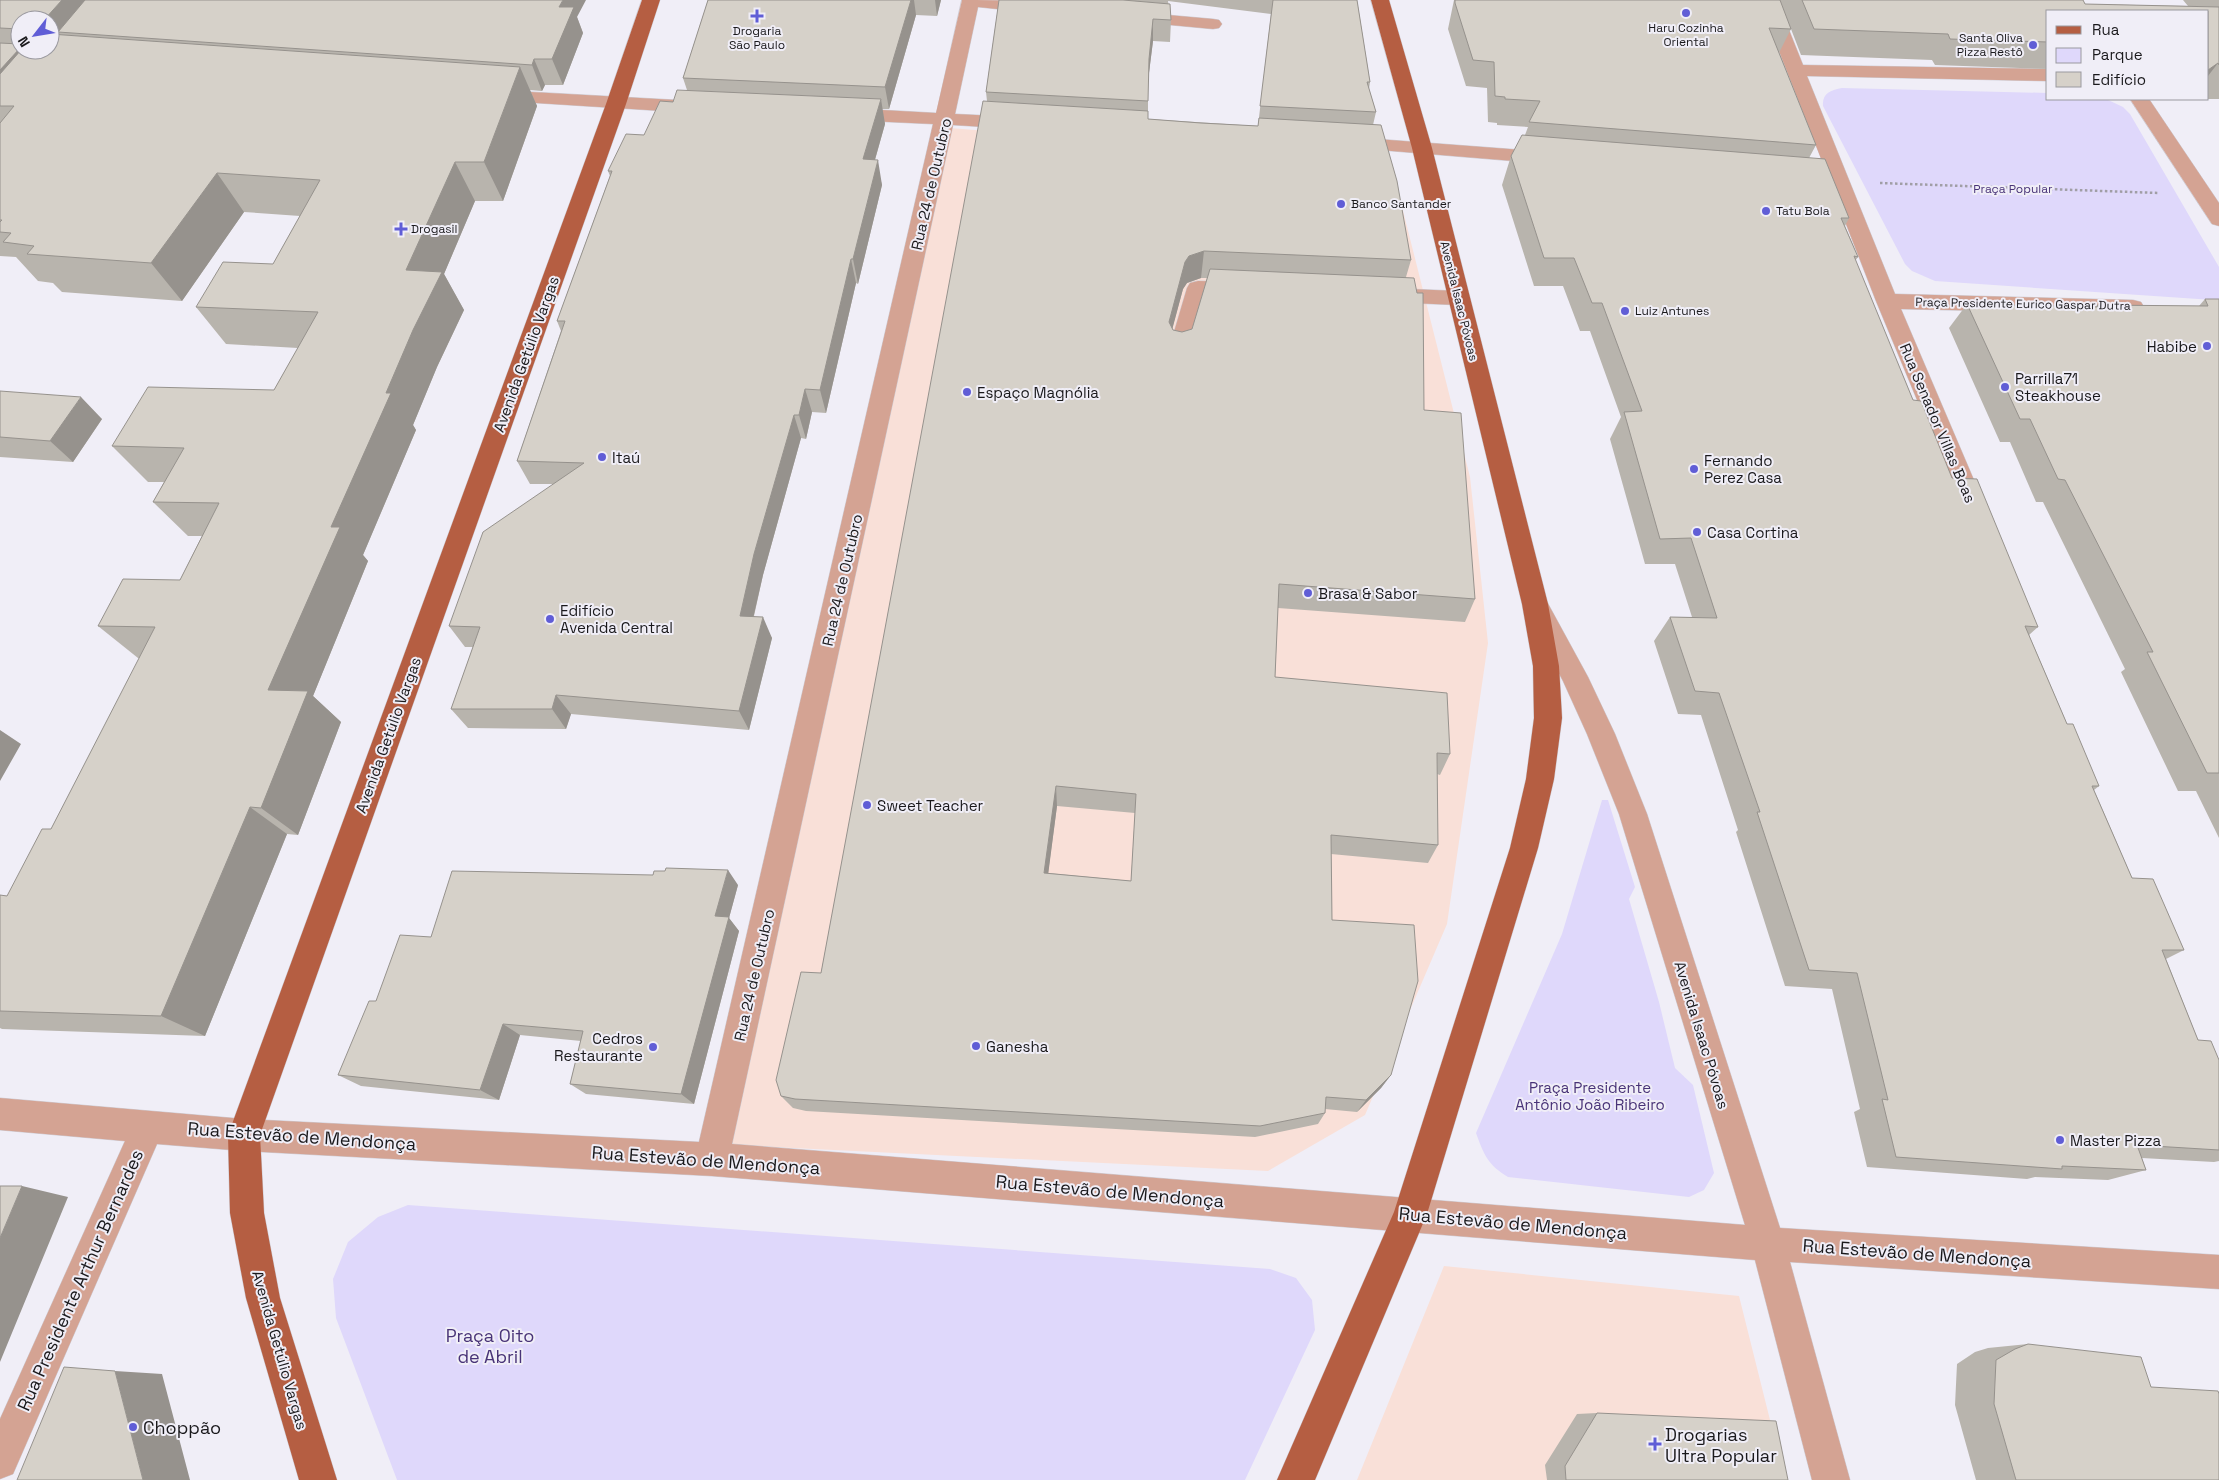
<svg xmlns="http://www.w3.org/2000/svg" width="2219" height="1480" font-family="'Space Grotesk',sans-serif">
  <rect width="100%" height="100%" fill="#f0eef7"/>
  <path fill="#f9e0d8" d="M950 128 1391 163 1470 477 1488 643 1447 924 1365 1115 1268 1171 729 1145Z
    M1444 1266 1739 1296 1785 1480H1357Z"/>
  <path fill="#dfd8fb" d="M1842 88 2048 93V99H2106L2123 107 2130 114 2219 267V299L2213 300 1935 281 1912 271 1905 264 1823 106C1822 93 1831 90 1842 88Z
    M1602 800H1608L1635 887 1629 899 1659 1002 1675 1068 1693 1085 1714 1173 1704 1190 1689 1197 1508 1177C1488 1165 1484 1155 1476 1133L1562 934Z
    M408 1205 1270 1269 1296 1278 1312 1300 1315 1330 1245 1480H397L336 1318 333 1279 348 1242 378 1217Z"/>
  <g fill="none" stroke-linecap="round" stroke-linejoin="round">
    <g stroke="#ceccd4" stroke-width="1">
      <path id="minor" d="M962 0C989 0 1016 0 1042 4L1045 8 1042 12 1036 13 978 7 955 114 1018 117 1025 119 1028 123 1025 127 1018 129 953 125 732 1144 1745 1225 1619 814 1587 734 1563 681 1524 607 1528 600 1537 597 1546 600 1588 677 1615 734 1647 814 1780 1228 2219 1255V1289L1790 1262 1850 1480H1812L1755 1260 712 1176 244 1151 157 1144 13 1474 0 1479V1419L125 1141 0 1130V1098L244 1119 699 1142 933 124 846 120 839 118 836 114 839 110 846 108 936 113Z
        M1759 0H1777L1803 65 2048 69V81L1807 76 1895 294 2133 300 2141 302 2144 307 2141 312 2133 314 1901 309 1988 513 1985 520 1976 522 1967 520 1964 513 1876 301 1832 188 1789 183 1786 178 1789 173 1796 172 1827 174Z
        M1134 12 1213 19 1219 20 1222 24 1219 28 1213 29 1128 21 1125 17 1128 13Z
        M496 90 695 101 702 103 705 107 702 111 695 113 489 100 486 96 489 92Z
        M2130 99H2149L2219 203V226L2212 224Z
        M1350 137 1549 152 1556 154 1559 158 1556 162 1549 164 1343 147 1340 143 1343 139Z
        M1198 281 1242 282 1250 284 1253 289 1250 294 1242 296H1207L1191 349 1188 355 1180 357 1172 355 1169 349 1187 288 1190 283Z
        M1385 288 1458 291 1466 293 1469 298 1466 303 1458 305 1385 302 1377 300 1374 295 1377 290Z"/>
    </g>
    <g stroke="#ceccd4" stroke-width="1">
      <path id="major" d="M642 0H660L626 104 260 1135 264 1213 280 1298 337 1480H299L246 1298 230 1213 228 1135 606 104Z
        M1371 0H1389L1432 148 1548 604 1559 666 1562 718 1554 779 1538 848 1427 1214 1315 1480H1277L1394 1212 1510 848 1526 779 1534 718 1533 666 1522 604 1412 148Z"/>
    </g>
    <path stroke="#a09ea5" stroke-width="2.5" stroke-dasharray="2.5 2.5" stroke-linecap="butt" d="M1880 183 2159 193"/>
    <use href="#minor" fill="#d4a393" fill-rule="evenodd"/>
    <use href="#major" fill="#b55e42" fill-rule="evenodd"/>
  </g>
  <path fill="#b8b4ad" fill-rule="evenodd" d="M0 0 577 17 583 33 563 85H545L542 91 530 90 537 106 503 201H475L444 274 464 310 437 367 413 425 416 430 363 555 368 561 313 696 341 722 298 835 287 834 205 1036 2 1029 0 1028V895L7 896 51 829 140 658H138L98 626 180 580 202 536H188L153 502 164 482H148L112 446 274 390 298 348 226 344 196 307 273 264 300 216 244 212 182 301 62 292 53 283 38 281 16 257 0 256ZM20 20H50L20 50Z
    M708 0H941L937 16 916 15 889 109H882L885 124 875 160 882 185 858 284 856 283 826 413 812 412 806 439 801 438 763 575 754 616 772 638 749 730 571 714 566 729 468 728 451 709 473 647H465L449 626 553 484H530L517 461 561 331 557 321 610 176 608 171 644 135 673 102 687 90 683 78Z
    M999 0H1357L1370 82 1369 89 1376 112 1373 125 1411 260 1406 277 1424 410 1475 599 1465 622 1278 608 1275 677 1450 754 1440 775 1437 774 1438 845 1428 863 1331 854 1332 920 1391 1075 1381 1088 1357 1112 1325 1109V1113L1318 1124 1255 1137 806 1111 793 1108 781 1096 821 973 987 101 986 92ZM1168 1 1271 14 1258 126 1148 119V80L1153 41 1170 42 1171 20ZM1201 278H1207L1192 329 1182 332 1173 330 1172 329 1183 289 1187 283ZM1057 806 1135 813 1131 881 1048 873Z
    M1454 0H2083L2085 4 2188 6 2183 0H2219V99H2203H2208V11H2048V69L1935 65 1932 60 1801 55 1791 29 1779 53 1816 145 1809 158 1849 218 1845 226 1858 257 1855 261 1913 400 1952 478 2038 627 2029 635 2067 724 2099 786 2094 790 2132 878 2184 950 2166 959 2198 1040 2219 1060V1161L2214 1162 2142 1158 2146 1170 2108 1180 2035 1177 2027 1179 1867 1167 1854 1112 1860 1109 1832 989 1785 986 1736 832 1738 830 1701 715 1678 714 1654 641 1670 617H1692L1675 564H1645L1610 439 1621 417 1590 331H1580L1563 286H1534L1502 185 1511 156 1525 135 1528 127 1497 125V123L1488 122 1487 88 1466 86 1448 29Z
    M2205 299H2219V838L2196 791H2178L2121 672 2125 669 2043 502H2036L2010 442H2000L1949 328 1967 304 2095 307 2097 305 2199 306Z
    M0 391 102 419 73 462 0 457Z
    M738 885 729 918 739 931 694 1104 586 1094 570 1084 581 1041 520 1035 499 1100 361 1086 338 1075 376 1001 431 937Z
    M2028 1344 2151 1387 2219 1480H1976L1955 1405 1957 1364 1975 1352 1988 1348Z
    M1597 1413 1788 1480H1547L1545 1465 1577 1414Z"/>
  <path fill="#96928d" d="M62 0H103L58 32 66 43 50 49V20H44Z
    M563 0H586L577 17 583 33 563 85 552 59 559 7Z
    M911 0H914L916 15 889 109 885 87Z
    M935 0H941L937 16Z
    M1153 19V41L1148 81 1149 59Z
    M20 48V50H27L0 106V70Z
    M534 59 545 85 542 91 532 65Z
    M2218 63 2208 76V70Z
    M520 67 537 106 503 201 484 162Z
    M881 99 885 124 868 184 863 159Z
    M878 160 882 185 858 284 853 259Z
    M455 162 475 201 444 274 464 310 437 367 413 425 416 430 363 555 368 561 313 696 341 722 298 835 261 808 268 690 331 527 386 393 413 330 406 270Z
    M217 173 244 212 182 301 151 263Z
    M1204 251 1201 278 1187 283 1183 289 1167 349 1169 322 1185 262 1189 256Z
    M851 259 856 283 826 413 820 390Z
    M805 389 812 412 806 439 799 415Z
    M81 397 102 419 73 462 50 441Z
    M794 415 801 438 763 575 749 636 740 616 754 554Z
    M763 617 772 638 749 730 739 711Z
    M556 695 571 714 566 729 552 709Z
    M0 730 21 744 0 781Z
    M1056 786 1057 806 1046 891 1044 873Z
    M250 807 287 834 205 1036 161 1016Z
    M728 870 738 885 729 918 739 931 694 1104 681 1094 715 916Z
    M503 1024 520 1035 499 1100 480 1090Z
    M1391 1075 1381 1088 1357 1112 1366 1100Z
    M22 1186 68 1197 0 1362V1238Z
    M115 1371 162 1374 190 1480H143Z"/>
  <path fill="#d6d1c9" stroke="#96928d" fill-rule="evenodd" d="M0 0H62L44 20H20V29L0 28Z
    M85 0H563L559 7H574L552 59H534L532 65 58 32Z
    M708 0H911L885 87 683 78Z
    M999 0H1123L1170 4 1171 20 1153 19 1149 59 1148 101 986 92Z
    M1273 0H1357L1370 82H1367L1376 112 1260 106Z
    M1455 0H1780L1791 29 1769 28 1816 145 1529 122 1540 101 1505 99V97L1495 96 1494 62 1473 60 1455 3Z
    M1802 0H2083L2085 4 2219 7V65L2218 63 2208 70V11H2048V42L1950 39 1948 34 1814 29Z
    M50 34 520 67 484 162H455L406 270 442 272 413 330 386 393H391L331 527H340L268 690 308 691 261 808 250 807 161 1016 0 1011V895L7 896 42 829H51L155 627 98 626 123 579 180 580 219 503 153 502 184 448 112 446 148 387 274 390 318 312 196 307 223 262 273 264 320 180 217 173 151 263 27 254 34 246 3 242 11 233 0 232V222L2 220H0V123L14 106H0V74L21 50H50Z
    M0 43 20 44V48L0 70Z
    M677 90 881 99 863 159 878 160 853 259H851L820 390 805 389 799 415H794L754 554 740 616 763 617 739 711 556 695 552 709H451L480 627 449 626 483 532 584 463 517 461 565 321H557L612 171H608L626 134 644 135 660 101 673 102Z
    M983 101 1148 111V119L1201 123 1258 126 1259 118 1381 125 1397 181 1411 260 1204 251 1189 256 1185 262 1169 322 1173 330 1182 332 1192 329 1210 269 1414 278 1417 293H1423L1424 410 1461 413 1475 599 1279 584 1275 677 1447 693 1450 754 1437 753 1438 845 1331 835 1332 920 1414 925 1418 981 1391 1075 1366 1100 1326 1097 1325 1113 1260 1126 795 1099 781 1096 776 1080 801 972 821 973ZM1056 786 1136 794 1131 881 1044 873Z
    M1522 135 1825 159 1849 218H1841L1858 257 1854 256 1913 400 1921 401 1952 478 1977 479 2038 627 2025 626 2067 724H2073L2099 786H2092L2132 878 2153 879 2184 950H2162L2198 1040 2211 1041 2219 1060V1150L2137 1145 2146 1170 2062 1166V1169L1896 1157 1882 1099 1888 1100 1857 973 1809 970 1757 812H1760L1719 693 1695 691 1670 617 1717 618 1691 538 1660 539 1624 412 1642 411 1602 303H1592L1574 258H1544L1511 156Z
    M2205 299H2219V773H2207L2147 652H2153L2065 480 2058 479 2030 419H2020L1967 304 2098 307 2097 305 2208 306Z
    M0 391 81 397 50 441 0 437Z
    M666 868 728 870 715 916 729 917 681 1094 570 1084 583 1031 503 1024 480 1090 338 1075 369 1001H376L400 935 431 937 452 871 653 875 654 871H665Z
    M0 1186H22L0 1238Z
    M2028 1344 2141 1357 2151 1387 2218 1391 2219 1394V1480H2016L1994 1404 1996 1360 2015 1349Z
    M64 1367 115 1371 143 1480H17Z
    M1597 1413 1776 1421 1788 1480H1566L1565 1466Z"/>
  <g fill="#605dd6" stroke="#f0eef7" stroke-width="2">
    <circle cx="1686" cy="13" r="5"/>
    <path d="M754.5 8.5h5v5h5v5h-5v5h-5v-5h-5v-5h5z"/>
    <circle cx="2033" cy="45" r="5"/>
    <circle cx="1341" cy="204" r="5"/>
    <circle cx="1766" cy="211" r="5"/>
    <path d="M398.5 221.5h5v5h5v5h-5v5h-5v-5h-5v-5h5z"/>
    <circle cx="1625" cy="311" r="5"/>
    <circle cx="2207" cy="346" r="5"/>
    <circle cx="2005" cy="387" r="5"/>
    <circle cx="967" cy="392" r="5"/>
    <circle cx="602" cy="457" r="5"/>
    <circle cx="1694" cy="469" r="5"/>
    <circle cx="1697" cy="532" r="5"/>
    <circle cx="1308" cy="593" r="5"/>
    <circle cx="550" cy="619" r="5"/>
    <circle cx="867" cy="805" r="5"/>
    <circle cx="976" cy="1046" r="5"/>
    <circle cx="653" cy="1047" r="5"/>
    <circle cx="2060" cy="1140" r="5"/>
    <circle cx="133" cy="1427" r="5"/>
    <path d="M1652.5 1436.5h5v5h5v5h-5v5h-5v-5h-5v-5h5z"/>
  </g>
  <g text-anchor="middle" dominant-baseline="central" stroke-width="4" stroke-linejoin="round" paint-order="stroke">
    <g font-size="12" fill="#1a191c" stroke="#f0eef7" text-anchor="start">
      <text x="1686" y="28" text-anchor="middle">Haru Cozinha<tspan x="1686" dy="14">Oriental</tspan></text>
      <text x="757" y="31" text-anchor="middle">Drogaria<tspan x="757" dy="14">São Paulo</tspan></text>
      <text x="2023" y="38" text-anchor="end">Santa Oliva<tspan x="2023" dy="14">Pizza Restô</tspan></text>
      <text x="1351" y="204">Banco Santander</text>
      <text x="1776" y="211">Tatu Bola</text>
      <text x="411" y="229">Drogasil</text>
      <text x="1635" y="311">Luiz Antunes</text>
    </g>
    <g font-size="12" fill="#493478" stroke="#f0eef7">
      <text x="2013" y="189">Praça Popular</text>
    </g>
    <g font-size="12" fill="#1a191c" stroke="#f0eef7">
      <text transform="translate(1459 301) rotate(76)">Avenida Isaac Póvoas</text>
      <text transform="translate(2023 304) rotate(1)">Praça Presidente Eurico Gaspar Dutra</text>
    </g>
    <g font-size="15" fill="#1a191c" stroke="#f0eef7">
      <text transform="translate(931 184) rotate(-77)">Rua 24 de Outubro</text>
      <text transform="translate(526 354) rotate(-70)">Avenida Getúlio Vargas</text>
      <text transform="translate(1938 423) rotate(67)">Rua Senador Villas Boas</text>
      <text transform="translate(842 580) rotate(-77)">Rua 24 de Outubro</text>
      <text transform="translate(388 735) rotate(-70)">Avenida Getúlio Vargas</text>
      <text transform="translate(754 975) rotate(-77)">Rua 24 de Outubro</text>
      <text transform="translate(1702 1035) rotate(73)">Avenida Isaac Póvoas</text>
      <text transform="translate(280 1350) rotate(74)">Avenida Getúlio Vargas</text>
    </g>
    <g font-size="15" fill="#1a191c" stroke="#f0eef7" text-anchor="start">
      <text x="2197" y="346" text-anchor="end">Habibe</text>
      <text x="2015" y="378">Parrilla71<tspan x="2015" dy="17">Steakhouse</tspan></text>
      <text x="977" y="392">Espaço Magnólia</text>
      <text x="612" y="457">Itaú</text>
      <text x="1704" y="460">Fernando<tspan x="1704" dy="17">Perez Casa</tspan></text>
      <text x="1707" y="532">Casa Cortina</text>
      <text x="1318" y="593">Brasa &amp; Sabor</text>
      <text x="560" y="610">Edifício<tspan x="560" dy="17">Avenida Central</tspan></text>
      <text x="877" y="805">Sweet Teacher</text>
      <text x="643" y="1038" text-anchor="end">Cedros<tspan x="643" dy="17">Restaurante</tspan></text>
      <text x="986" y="1046">Ganesha</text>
      <text x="2070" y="1140">Master Pizza</text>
    </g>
    <g font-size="15" fill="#493478" stroke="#f0eef7">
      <text x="1590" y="1087">Praça Presidente<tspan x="1590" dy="17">Antônio João Ribeiro</tspan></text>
    </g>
    <g font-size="18" fill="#1a191c" stroke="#f0eef7">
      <text transform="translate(302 1136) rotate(4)">Rua Estevão de Mendonça</text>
      <text transform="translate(706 1160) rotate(4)">Rua Estevão de Mendonça</text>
      <text transform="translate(1110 1191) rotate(5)">Rua Estevão de Mendonça</text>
      <text transform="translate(1513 1223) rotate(5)">Rua Estevão de Mendonça</text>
      <text transform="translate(1917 1253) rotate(4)">Rua Estevão de Mendonça</text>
      <text transform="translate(80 1280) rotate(-66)">Rua Presidente Arthur Bernardes</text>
    </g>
    <g font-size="18" fill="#493478" stroke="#f0eef7">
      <text x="490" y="1335">Praça Oito<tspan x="490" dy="21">de Abril</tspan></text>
    </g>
    <g font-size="18" fill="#1a191c" stroke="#f0eef7" text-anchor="start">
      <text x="143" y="1427">Choppão</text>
      <text x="1665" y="1434">Drogarias<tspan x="1665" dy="21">Ultra Popular</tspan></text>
    </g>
  </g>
  <rect x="2046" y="10" width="162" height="90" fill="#f0eef7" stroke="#9a999f"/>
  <rect x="2056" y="26" width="25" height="8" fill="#b55e42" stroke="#9a999f"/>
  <text x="2092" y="35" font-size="15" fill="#1a191c">Rua</text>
  <rect x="2056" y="48" width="25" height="15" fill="#dfd8fb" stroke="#9a999f"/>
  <text x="2092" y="60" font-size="15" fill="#1a191c">Parque</text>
  <rect x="2056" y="72" width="25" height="15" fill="#d6d1c9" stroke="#9a999f"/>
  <text x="2092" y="85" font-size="15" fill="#1a191c">Edifício</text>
  <g transform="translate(35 35) rotate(239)"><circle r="24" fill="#f0eef7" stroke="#9a999f"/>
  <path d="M0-4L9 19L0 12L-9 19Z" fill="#605dd6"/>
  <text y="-8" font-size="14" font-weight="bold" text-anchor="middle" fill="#1a191c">N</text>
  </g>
</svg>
